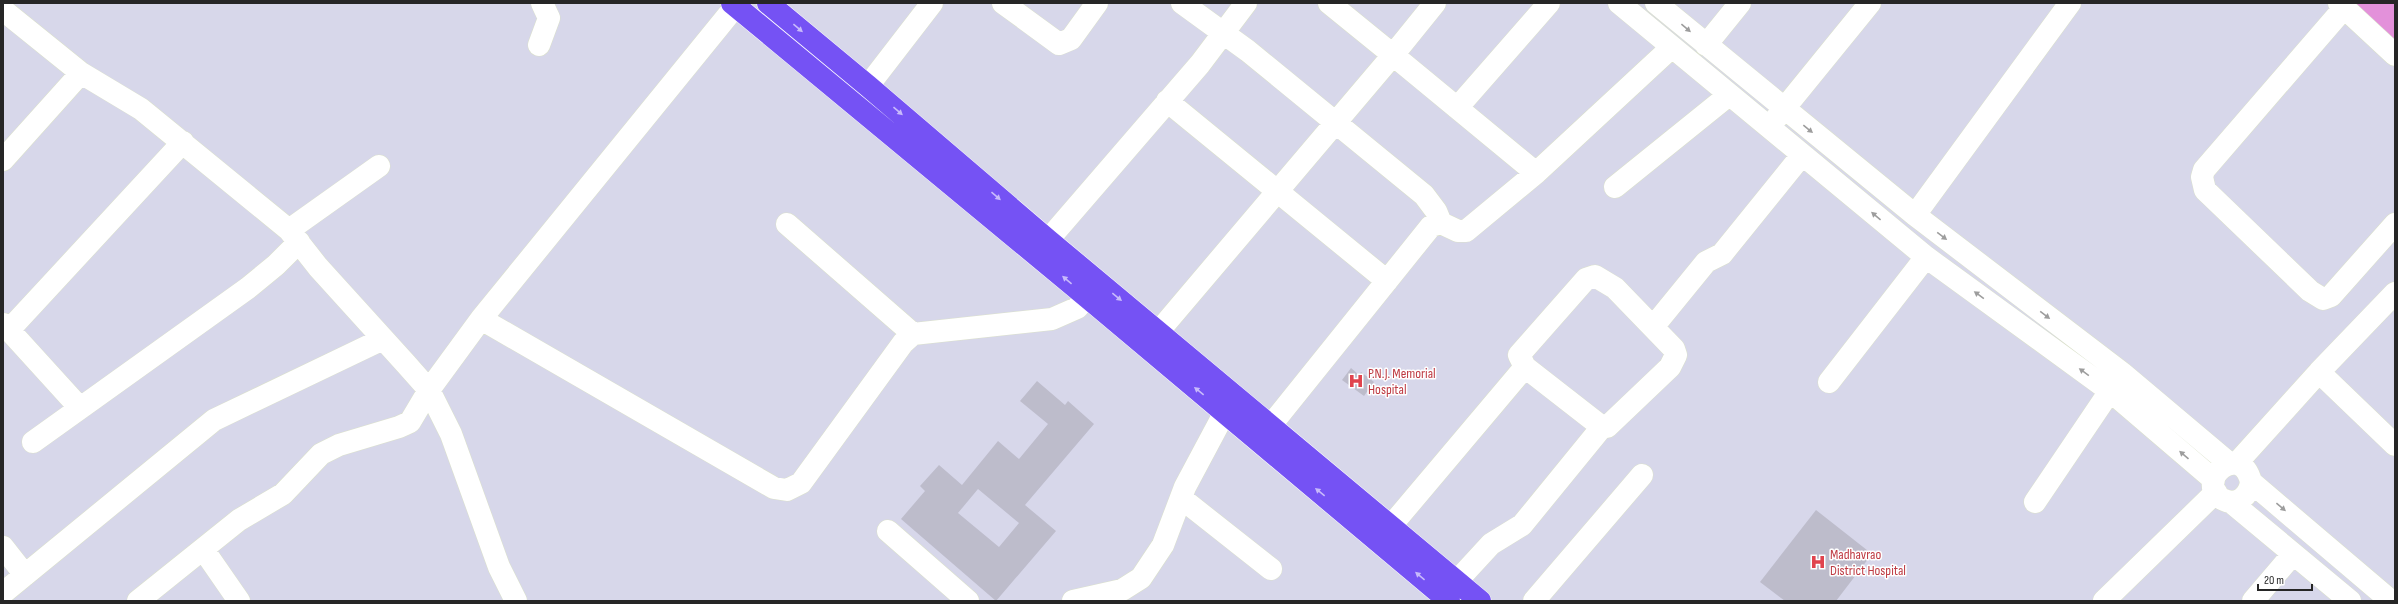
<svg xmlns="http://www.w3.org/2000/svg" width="2398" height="604" font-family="'Sofia Sans Condensed',sans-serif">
  <rect width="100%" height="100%" fill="#d7d7ea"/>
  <path fill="#e391da" d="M2355 3H2395V40Z"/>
  <path fill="#bdbccb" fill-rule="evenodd" d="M1351 368 1359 375 1361 372 1374 382 1364 396 1342 380Z
    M1037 381 1065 405 1068 401 1094 424 1025 505 1056 531 996 601 901 519 925 491 920 486 939 465 962 485 998 441 1019 459 1048 424 1020 401ZM978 489 1019 523 999 547 958 513Z
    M1816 510 1872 554 1836 601H1785L1760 582Z"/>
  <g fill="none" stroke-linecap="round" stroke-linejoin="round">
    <g stroke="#dbe1cc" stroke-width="23">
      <path id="minor" d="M1003 3 1059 44 1071 39 1097 3
        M1182 3 1248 51 1424 195 1436 211 1441 223
        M1435 3 1393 55 1536 173 1672 47
        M1619 3 1926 257 2110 391 2214 480
        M1656 3 1915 215 2122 373 2230 464
        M2339 3 2395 55
        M2344 8 2204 170 2202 177 2205 190 2310 291 2323 299 2331 296 2395 224
        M3 10 81 73 141 109 289 230 318 267 406 364 429 390 451 434 499 567 516 601
        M539 45 549 18 542 3
        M1706 45 1740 3
        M868 86 932 3
        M1167 101 1387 281
        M1457 108 1549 3
        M1774 121 1870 3
        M3 160 81 73
        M1615 187 1729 95
        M1915 215 2070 3
        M787 224 913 334
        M289 230 379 166
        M1048 240 1200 64 1246 3
        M1595 276 1615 288 1674 349 1676 355 1670 367 1607 427H1602L1525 367 1519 355 1586 279Z
        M481 319 774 488 787 490 801 483 903 343 913 334 1052 319 1077 308 1087 297
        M3 324 9 330 183 142
        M1653 327 1706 262 1722 254 1802 155
        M9 330 79 407
        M1159 331 1393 55 1329 3
        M2319 372 2395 445
        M1829 382 1926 257
        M1271 425 1431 226 1441 223 1458 231H1466L1536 173
        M33 442 248 288 276 265 299 242
        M2236 464 2319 372 2395 293
        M2251 482C2249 496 2237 507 2222 499 2193 481 2241 440 2251 482L2391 601
        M1181 498 1271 569
        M2035 502 2110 391
        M2231 502 2350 601
        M1390 527 1525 367
        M888 531 968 601
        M3 547 25 575
        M203 549 239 601
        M1456 582 1491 544 1522 525 1602 427
        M3 593 214 420 383 339
        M138 601 239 520 283 494 321 454 339 445 399 427 410 422 429 390 481 319 738 3
        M1073 601 1122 590 1141 578 1163 545 1185 487 1225 412
        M1534 601 1642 475
        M2104 601 2216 492
        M2253 601 2293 554"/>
    </g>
    <g stroke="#fff" stroke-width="23">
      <path id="major" d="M732 3 1087 297 1449 601
        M768 3 868 86 1048 240 1480 601"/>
    </g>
    <use href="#minor" stroke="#fff" stroke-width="22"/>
    <use href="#major" stroke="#7552f4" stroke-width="22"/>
  </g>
  <defs><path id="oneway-solid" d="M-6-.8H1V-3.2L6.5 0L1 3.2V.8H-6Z"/></defs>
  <g fill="#c8bafb">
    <use href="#oneway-solid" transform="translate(798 28) rotate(40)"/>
    <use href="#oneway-solid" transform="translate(898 111) rotate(41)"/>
    <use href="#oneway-solid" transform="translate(996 196) rotate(41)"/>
    <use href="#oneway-solid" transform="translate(1067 280) rotate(-140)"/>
    <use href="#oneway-solid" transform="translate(1117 297) rotate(39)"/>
    <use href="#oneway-solid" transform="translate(1199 391) rotate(-141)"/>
    <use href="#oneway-solid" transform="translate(1320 492) rotate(-141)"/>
    <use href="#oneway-solid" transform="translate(1420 576) rotate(-140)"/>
  </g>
  <g fill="#9d9d9d">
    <use href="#oneway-solid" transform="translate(1686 28) rotate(40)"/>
    <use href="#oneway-solid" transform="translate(1808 129) rotate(39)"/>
    <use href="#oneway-solid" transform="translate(1876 216) rotate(-140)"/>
    <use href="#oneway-solid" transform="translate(1942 236) rotate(37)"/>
    <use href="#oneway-solid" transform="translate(1979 295) rotate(-144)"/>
    <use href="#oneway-solid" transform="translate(2045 315) rotate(37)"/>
    <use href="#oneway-solid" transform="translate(2084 372) rotate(-144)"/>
    <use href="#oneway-solid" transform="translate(2184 455) rotate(-139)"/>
    <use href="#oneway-solid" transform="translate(2281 507) rotate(40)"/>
  </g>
  <defs>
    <g id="hospital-bare" transform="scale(1.2)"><path d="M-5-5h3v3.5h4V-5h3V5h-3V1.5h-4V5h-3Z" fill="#e0444e" stroke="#fff" stroke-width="2.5" paint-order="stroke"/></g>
  </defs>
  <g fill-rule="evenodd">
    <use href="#hospital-bare" x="1356" y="381"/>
    <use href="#hospital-bare" x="1818" y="562"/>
  </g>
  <g text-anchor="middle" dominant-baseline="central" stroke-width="3" stroke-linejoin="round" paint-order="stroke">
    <g font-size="14" fill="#be3a42" stroke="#fff" text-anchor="start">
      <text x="1368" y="373">P.N.J. Memorial<tspan x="1368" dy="16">Hospital</tspan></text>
      <text x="1830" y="554">Madhavrao<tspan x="1830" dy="16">District Hospital</tspan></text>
    </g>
  </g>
  <rect width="2398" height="604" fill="none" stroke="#262626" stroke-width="8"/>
  <path d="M2258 584v6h54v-6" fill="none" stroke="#262626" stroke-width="2"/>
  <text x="2264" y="584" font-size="12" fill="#262626" stroke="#ffffff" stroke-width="3" paint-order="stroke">20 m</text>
</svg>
